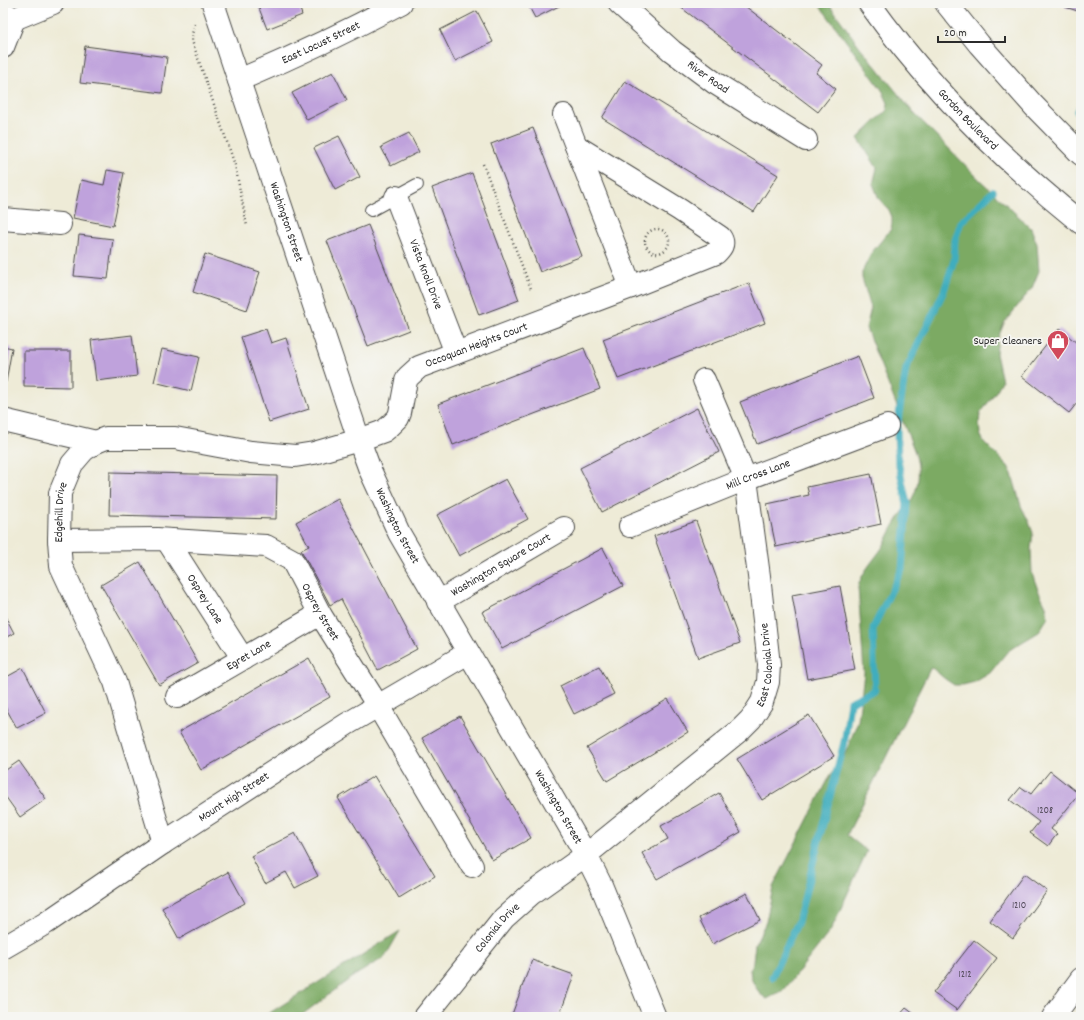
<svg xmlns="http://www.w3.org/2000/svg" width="1084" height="1020" font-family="Dekko,sans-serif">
  <rect width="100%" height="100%" fill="#f6f6f2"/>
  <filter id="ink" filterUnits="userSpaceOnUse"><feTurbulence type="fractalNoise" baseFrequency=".025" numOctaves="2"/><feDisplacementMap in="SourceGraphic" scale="8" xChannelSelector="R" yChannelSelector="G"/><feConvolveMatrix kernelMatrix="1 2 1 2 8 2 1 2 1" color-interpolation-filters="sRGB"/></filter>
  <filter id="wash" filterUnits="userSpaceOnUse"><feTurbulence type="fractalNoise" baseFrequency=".012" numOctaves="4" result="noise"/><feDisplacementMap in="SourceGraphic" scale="16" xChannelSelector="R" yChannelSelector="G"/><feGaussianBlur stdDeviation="0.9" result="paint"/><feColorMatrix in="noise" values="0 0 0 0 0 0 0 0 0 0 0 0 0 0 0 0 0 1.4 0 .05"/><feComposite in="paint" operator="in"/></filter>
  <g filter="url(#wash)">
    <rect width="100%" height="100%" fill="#eeebd7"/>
    <path fill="#7caa63" stroke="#546a47" d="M818 3H828L860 47 912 111 980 180 1031 228 1037 244 1039 271 1032 288 1004 323 998 338 996 354 1002 381 997 390 980 414 979 423 980 434 984 442 1008 466 1012 474 1021 506 1029 522 1033 533 1031 549 1032 573 1038 590 1046 606 1048 617 1039 632 1014 647 1007 652 990 673 975 682 963 685H954L945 679 931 667 847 835 867 851 831 930 784 990 767 999 760 994 755 986 751 978 750 969 753 962 755 944 766 922 773 887 830 776 845 754 858 721 864 673 858 587C862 572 873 561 882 548 888 539 891 529 897 521 900 515 904 511 908 505 920 488 921 470 914 450L866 328 871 308 862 278V272L872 252 891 229 892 223V217L889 210 879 199 873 184 877 168 858 138 887 110 888 103 882 90Z
      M400 931 385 957 351 978 299 1017H263Z"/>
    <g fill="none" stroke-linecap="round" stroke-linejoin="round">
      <path stroke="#40adbe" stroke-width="7" d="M1077 111 1081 107
        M772 977 798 922 845 738 850 702 875 690 873 628 902 569 907 504 898 461 897 428 906 369 944 291 954 260 955 240 961 222 993 191"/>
    </g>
    <g id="blocks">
      <path fill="#bfa2dc" d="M257 3H298L302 15 267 29Z
        M527 3H565L535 18Z
        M675 3H741L822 65 816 73 836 89 818 112Z
        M1066 3H1081V12L1065 7Z
        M477 11 493 42 455 61 440 30Z
        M85 46 167 57 162 93 80 83Z
        M333 72 347 100 307 120 292 93Z
        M625 81 778 175 754 212 602 118Z
        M533 128 582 256 540 272 491 144Z
        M409 133 419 152 391 166 381 147Z
        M339 136 360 177 335 190 314 148Z
        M107 170 124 173 113 226 73 218 81 180 104 185Z
        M472 173 519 300 479 315 432 188Z
        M368 225 409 330 368 346 327 241Z
        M79 235 113 239 108 279 74 276Z
        M205 254 260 272 247 310 193 292Z
        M749 283 765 323 618 379 603 339Z
        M266 329 271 343 286 338 309 409 269 422 241 337Z
        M1059 329 1081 346V398L1069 413 1022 376Z
        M132 335 137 376 96 381 91 340Z
        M3 346 12 348 6 382H3Z
        M584 348 600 389 453 445 438 404Z
        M162 349 199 357 191 391 154 382Z
        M24 351H71V387L24 386Z
        M858 356 874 398 757 444 740 402Z
        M697 408 719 452 602 512 580 468Z
        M110 472 277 476 276 519 109 515Z
        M871 474 881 524 776 547 767 504 809 495 807 487Z
        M506 479 528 519 459 556 437 515Z
        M338 499 417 649 378 670 341 599 330 605 301 550 309 546 296 522Z
        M696 521 740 643 698 658 654 536Z
        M603 548 623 586 502 649 482 612Z
        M140 562 198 663 159 685 101 585Z
        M840 586 855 670 807 679 792 595Z
        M3 612 14 633 3 639Z
        M309 658 330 697 201 770 179 732Z
        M599 666 614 694 574 714 560 686Z
        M23 668 46 713 17 728 3 703V679Z
        M668 699 688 732 607 781 587 748Z
        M809 715 834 756 762 800 737 759Z
        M460 716 531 838 492 860 422 738Z
        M19 761 46 799 20 817 3 793V772Z
        M1050 771 1079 794 1051 829 1057 834 1048 846 1030 833 1039 822 1010 800 1021 787 1031 794Z
        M374 776 435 876 399 898 338 798Z
        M719 793 741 832 657 879 642 853 668 839 661 826Z
        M295 833 318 876 295 888 286 872 265 883 251 856Z
        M228 872 245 903 179 939 162 908Z
        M1024 874 1047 891 1013 938 990 921Z
        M747 893 760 920 712 944 699 918Z
        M974 940 997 958 957 1010 933 993Z
        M532 960 574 975 559 1017H511Z
        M906 1008 918 1017H898Z"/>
    </g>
  </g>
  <g filter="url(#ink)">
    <use href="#blocks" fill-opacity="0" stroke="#484845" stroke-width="1"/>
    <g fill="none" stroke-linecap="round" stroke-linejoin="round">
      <g stroke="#484845" stroke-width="14">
        <path id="service" d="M371 210 417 185"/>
      </g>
      <g stroke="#484845" stroke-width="24">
        <g id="minor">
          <path id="s1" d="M619 3 672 51 715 83 806 140"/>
          <path d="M3 12 14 19 53 3"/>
          <path d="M3 47 14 19"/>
          <path id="s2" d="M239 80C294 57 348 31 401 3"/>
          <path d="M564 115 631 287"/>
          <path id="s3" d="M396 197 456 353"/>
          <path d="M3 219 60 224"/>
          <path d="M3 420 96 442"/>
          <path id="s4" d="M630 526 746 479 887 426"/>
          <path id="s5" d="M59 540 157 539 266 546 292 560 320 614 378 706 472 866"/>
          <path id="s6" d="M167 540 243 659"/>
          <path id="s7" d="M438 602 564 528"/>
          <path id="s8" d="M177 697 320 614"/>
          <path id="s9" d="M163 843 115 682 61 566 59 540 60 493 72 464 84 450 96 442 106 438H175L251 452 295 456 314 453 359 440 384 431 390 426 398 418 400 413 406 381 408 377 419 367 631 287 716 253C721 248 725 244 720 237L680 210 576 146"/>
          <path id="s10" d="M3 948 46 923 163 843 347 724 468 653"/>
          <path id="s11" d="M425 1017 504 918 531 894 586 855 739 731 751 719 762 702 768 682 769 665 759 576 746 479 704 380"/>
          <path d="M1053 1017 1081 979"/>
        </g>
      </g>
      <g stroke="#484845" stroke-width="24">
        <g id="tertiary">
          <path id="s12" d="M213 3 359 440 370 470 399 533 586 855 601 885 655 1017"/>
        </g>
      </g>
      <g stroke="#484845" stroke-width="24">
        <g id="trunk">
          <path id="s13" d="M869 3C928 86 1002 159 1081 223"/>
          <path d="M946 3 979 44 1034 106 1081 154"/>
        </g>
      </g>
      <path stroke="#484845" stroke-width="2.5" stroke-dasharray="1 3" stroke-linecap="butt" d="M195 24 192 34V41L235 165 247 226
        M483 164 531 289
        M645 241a12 12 0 1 1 24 0a12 12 0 1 1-24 0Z"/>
      <use href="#service" stroke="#fff" stroke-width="12"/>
      <use href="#minor" stroke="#fff" stroke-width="22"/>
      <use href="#tertiary" stroke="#fff" stroke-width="22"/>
      <use href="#trunk" stroke="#fff" stroke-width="22"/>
    </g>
  </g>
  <defs>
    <g id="shop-pin" transform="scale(1.15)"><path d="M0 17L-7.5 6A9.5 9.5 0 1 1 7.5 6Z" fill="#d1495b" stroke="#f6f6f2"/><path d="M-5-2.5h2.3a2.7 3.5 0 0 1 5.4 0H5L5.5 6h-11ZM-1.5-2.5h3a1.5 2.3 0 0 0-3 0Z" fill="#fff"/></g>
  </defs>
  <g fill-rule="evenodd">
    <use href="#shop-pin" x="1058" y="341"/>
  </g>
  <g text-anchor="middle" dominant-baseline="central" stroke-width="3.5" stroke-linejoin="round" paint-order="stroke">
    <g font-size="10" fill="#504957">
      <text x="1045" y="811">1208</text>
      <text x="1019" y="906">1210</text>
      <text x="965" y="975">1212</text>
    </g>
    <g font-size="12" fill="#2b2b2b" stroke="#f6f6f2">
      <text stroke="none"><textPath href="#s2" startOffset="90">East Locust Street</textPath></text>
      <text stroke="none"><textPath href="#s1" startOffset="116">River Road</textPath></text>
      <text stroke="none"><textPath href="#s13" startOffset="153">Gordon Boulevard</textPath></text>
      <text stroke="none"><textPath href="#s12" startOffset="231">Washington Street</textPath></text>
      <text stroke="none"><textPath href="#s3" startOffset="83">Vista Knoll Drive</textPath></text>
      <text stroke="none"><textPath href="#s9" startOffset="865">Occoquan Heights Court</textPath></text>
      <text stroke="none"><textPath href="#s4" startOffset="138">Mill Cross Lane</textPath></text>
      <text stroke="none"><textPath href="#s9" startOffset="350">Edgehill Drive</textPath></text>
      <text stroke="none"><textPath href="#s12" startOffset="555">Washington Street</textPath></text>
      <text stroke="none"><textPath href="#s7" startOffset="73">Washington Square Court</textPath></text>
      <text stroke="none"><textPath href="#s6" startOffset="70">Osprey Lane</textPath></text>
      <text stroke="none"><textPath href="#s5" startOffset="296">Osprey Street</textPath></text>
      <text stroke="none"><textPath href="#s8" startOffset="83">Egret Lane</textPath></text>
      <text stroke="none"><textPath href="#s11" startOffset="502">East Colonial Drive</textPath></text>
      <text stroke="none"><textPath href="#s10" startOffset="276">Mount High Street</textPath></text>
      <text stroke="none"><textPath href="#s12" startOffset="879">Washington Street</textPath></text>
      <text stroke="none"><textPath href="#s11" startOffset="115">Colonial Drive</textPath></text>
    </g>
    <g font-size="12" fill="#2b2b2b" stroke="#f6f6f2" text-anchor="end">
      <text x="1042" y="341">Super Cleaners</text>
    </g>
  </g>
  <rect width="1084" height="1020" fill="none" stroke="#f6f6f2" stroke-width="16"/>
  <path d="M938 36v6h67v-6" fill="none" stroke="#2b2b2b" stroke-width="2"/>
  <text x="944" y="36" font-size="12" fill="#2b2b2b" stroke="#f6f6f2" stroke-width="3" paint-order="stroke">20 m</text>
</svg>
